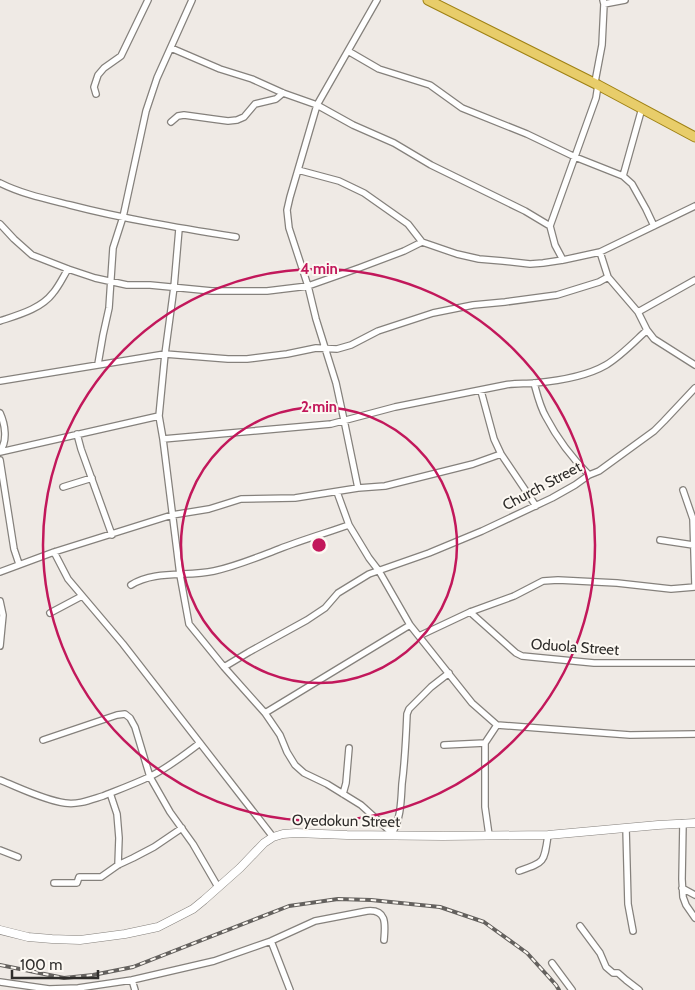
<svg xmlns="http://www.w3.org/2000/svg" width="695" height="990" font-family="Cabin,sans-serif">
  <rect width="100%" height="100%" fill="#efeae5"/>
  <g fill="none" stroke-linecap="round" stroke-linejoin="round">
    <g stroke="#85817c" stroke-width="8">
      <path id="minor" d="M604 4 625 0
        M171 48 220 69 252 79 283 93 317 105 353 125 394 143 431 165 525 211 550 226
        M348 51 379 69 430 85 462 108 527 134 575 157 623 176 632 184 646 209 654 226
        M595 82 602 45 604 4 603 0
        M96 94 94 87 98 75 104 68 121 56 148 0
        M171 122 178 116 184 115 213 119 228 121 237 120 244 117 255 104 276 99 283 93
        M298 170 339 181 364 193 408 224 422 242 457 254 479 259 503 261 530 264 543 263 563 260 600 252 695 206
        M623 176 642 108
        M0 183C22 194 46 199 70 205 124 219 180 228 236 237
        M0 224 14 239 32 255 68 269 95 278 127 285H150L212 291H267L308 286 359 268 404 251 422 242
        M179 229 174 287 165 354 159 416 163 439 180 575 189 624 224 667 265 713 280 735 287 752 295 765 304 773 327 784 361 805 392 833 397 835
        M600 252 608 277 638 312 647 330 654 339 695 365
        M563 260 555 245 550 226 596 98 598 85
        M638 312 695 280
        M0 321C18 315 41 309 53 293 59 286 63 277 68 269
        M98 364 103 335 109 308 113 248 123 217 146 111 157 78 192 0
        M0 381 165 354 228 359H247L287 354 316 348 337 349 351 345 378 331 433 313 473 305 505 302 557 295 599 282 608 277
        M534 383C537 394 540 407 546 417 557 438 572 458 589 475
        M481 391 494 439 501 454 536 506
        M0 413C5 424 8 441 0 451
        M77 434 81 449 112 535
        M163 439 331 424 395 407 505 385C515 383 525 384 535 383 557 381 587 376 606 365 621 356 634 342 647 330
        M0 452 159 416
        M0 460 14 549 19 564
        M63 487 92 478
        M358 488 344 420 336 383 316 319 308 286 289 228 287 210 290 197 317 105 377 0
        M683 490 693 519 695 585
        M337 492 349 525 369 558 379 571 410 625 472 703 497 725 630 735 695 734
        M660 540 693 545
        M54 552 68 579 123 644 273 837
        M0 572 54 552 172 515 209 509 241 499 295 498 358 488 385 486 473 464 501 454
        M131 585C155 570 187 577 214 571 237 566 258 557 279 549 302 540 326 533 349 525
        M0 601 3 615 0 646
        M470 612 516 653 522 656 594 663H695
        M50 613 82 596
        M419 636 470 612 514 596 543 581 558 580 617 583 671 589 695 587
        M224 667 249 652 307 620 325 608 338 593 369 574 429 553 482 531 552 498 575 485 589 475 599 471 654 431 664 421 695 388
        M265 713 410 625
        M43 740 117 715 125 714 130 718 135 727 150 777 170 812 193 844 218 887
        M444 745 485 743
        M0 780C20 788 44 800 65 803 78 805 90 800 103 796 118 790 134 784 149 777 168 768 184 755 200 743
        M110 793 117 814 119 838 118 865
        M343 794 346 783 349 748
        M683 823 682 879 683 897 686 905 695 918
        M626 828 628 904 633 931
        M392 833C401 819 401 801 402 784 405 761 406 738 407 714L409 709 431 687 449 673
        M489 835 485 807V743L497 725
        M0 850 18 857
        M519 871C545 862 544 863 548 835
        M54 883H77L79 877H101L118 865 133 858 154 847 182 828
        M682 888 695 895
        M580 926 600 953 606 967 613 973H618L626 980 639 990
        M271 941 290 990
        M552 963 572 990
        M132 980 135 990
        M0 982 49 989 78 988 132 980 214 961 271 941 315 921 367 911C388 909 385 926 384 940"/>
    </g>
    <g stroke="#85817c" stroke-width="9">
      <path id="tertiary" d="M0 930 28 937 52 939 80 940 125 934 158 927 193 909 204 900 240 868 264 843 273 837 283 834 296 833 347 835 443 836 548 835 658 825 695 823"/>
    </g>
    <g stroke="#9e8013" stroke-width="11">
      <path id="primary" d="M428 0 598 85 695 137"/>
    </g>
    <use href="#minor" stroke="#fff" stroke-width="5.5"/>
    <use href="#tertiary" stroke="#fff" stroke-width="8"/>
    <use href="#primary" stroke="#e8cd6a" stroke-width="9"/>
    <g stroke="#64615e" stroke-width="4">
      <path id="rail" d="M0 965 64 978 93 975 133 967 289 906 338 899 371 900 440 907 484 922 527 953 556 985 559 990"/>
    </g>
    <use href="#rail" stroke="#fcf8f2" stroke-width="2" stroke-dasharray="5.5" stroke-linecap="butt"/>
  </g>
  <g fill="none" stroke="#c2185b" stroke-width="2.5">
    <circle cx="319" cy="545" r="138"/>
    <circle cx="319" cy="545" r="276"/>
  </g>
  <g text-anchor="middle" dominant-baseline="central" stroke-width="4" stroke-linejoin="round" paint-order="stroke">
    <g font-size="15" fill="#2f2d2b" stroke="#fcf8f2">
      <text transform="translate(542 486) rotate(-28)">Church Street</text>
      <text transform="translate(575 647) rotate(4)">Oduola Street</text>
      <text transform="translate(346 821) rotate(1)">Oyedokun Street</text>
    </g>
  </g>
  <circle cx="319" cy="545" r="8" fill="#c2185b" stroke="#fcf8f2" stroke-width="2.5"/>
  <g font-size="15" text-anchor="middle" font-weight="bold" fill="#c2185b" stroke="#fcf8f2" stroke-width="4" stroke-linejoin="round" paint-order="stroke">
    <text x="319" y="274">4 min</text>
    <text x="319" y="412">2 min</text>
  </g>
  <path d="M12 970v8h86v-8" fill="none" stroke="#2f2d2b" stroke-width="2.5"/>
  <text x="20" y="970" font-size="15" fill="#2f2d2b" stroke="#fcf8f2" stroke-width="4" paint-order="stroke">100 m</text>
</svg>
